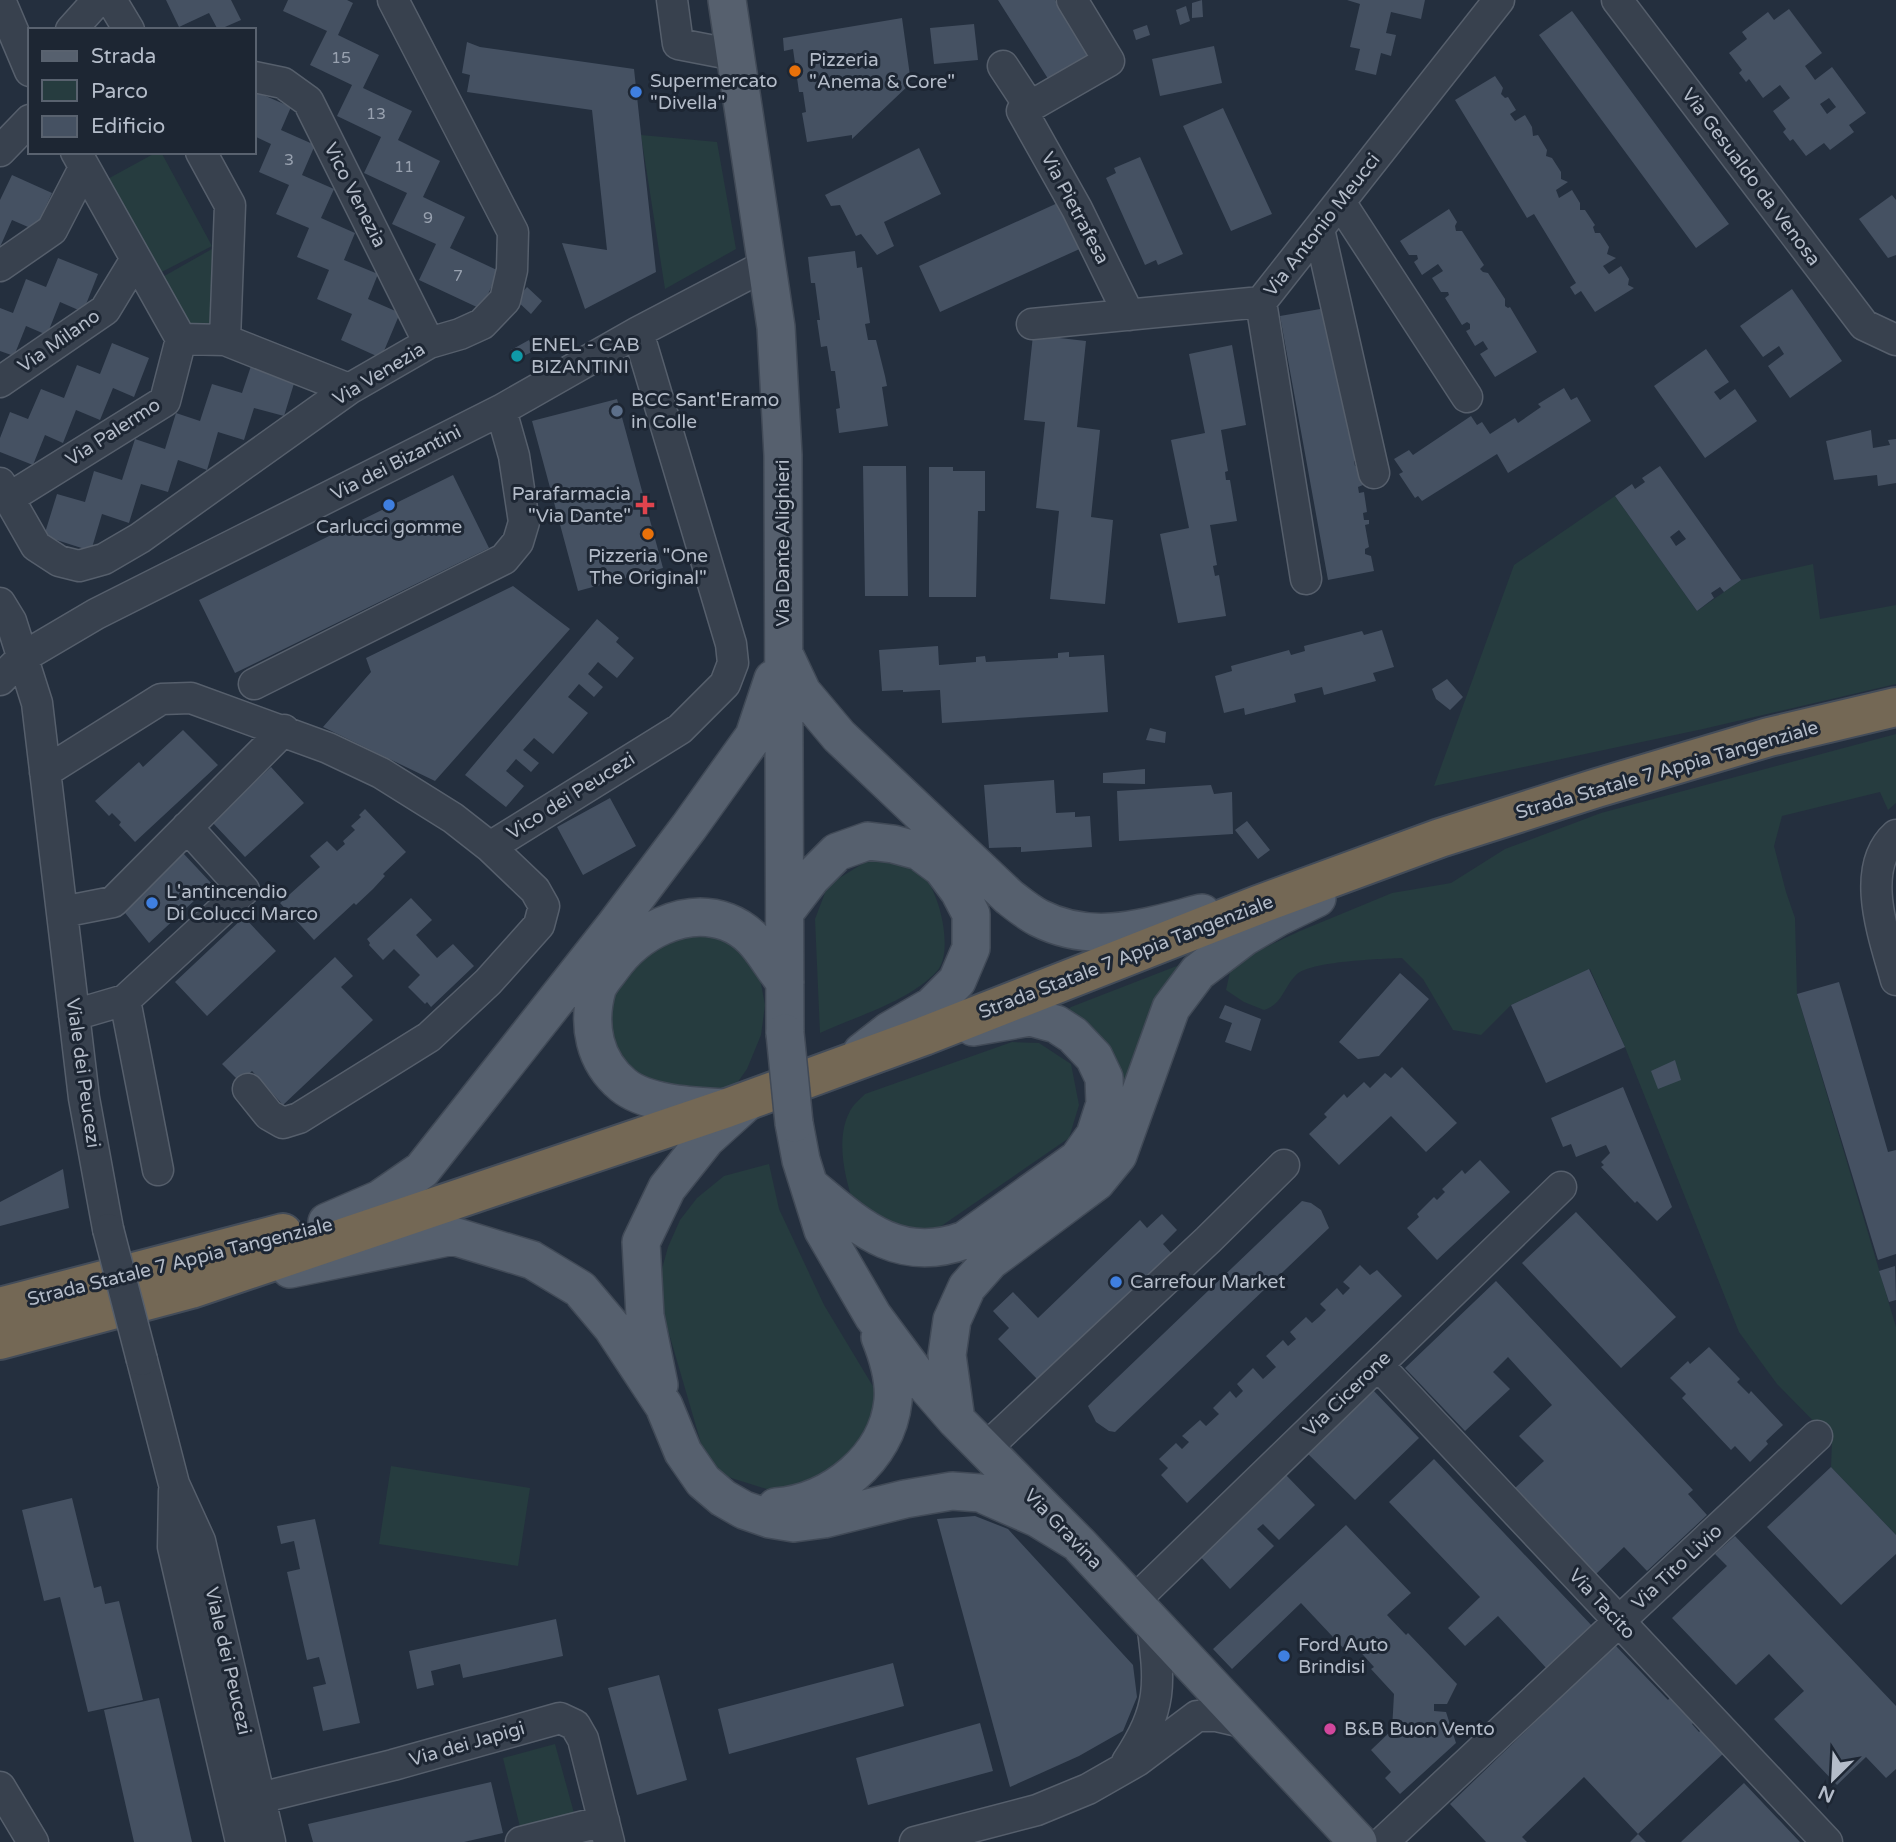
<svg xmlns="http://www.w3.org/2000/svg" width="1896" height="1842" font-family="'Varela Round',sans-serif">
  <rect width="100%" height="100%" fill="#242f3e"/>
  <path fill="#263c3f" d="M641 135 717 142 736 249 665 289Z
    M157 152H161L212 246 156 275 104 181Z
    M212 249 213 320 206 326 190 330 159 279Z
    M1615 496 1697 611 1741 580 1813 564 1820 619 1896 605V684L1703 729 1434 786 1514 565Z
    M1896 734V803L1888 810 1880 792 1782 816 1774 846 1786 892 1795 918 1797 994 1896 1327V1535L1831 1467 1832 1440 1777 1384 1739 1332 1625 1047 1590 969 1511 1005 1481 1035 1453 1030 1423 979 1402 958C1380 959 1310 961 1296 975 1283 988 1283 1004 1264 1010L1244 1002 1226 990 1232 963 1300 931 1392 893 1451 883 1505 849 1601 813Z
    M867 861C887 861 907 861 923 876 940 892 954 952 937 971 910 1001 857 1016 820 1033L815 919 828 885Z
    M680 927 721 932 757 962 765 1005 761 1035 747 1069 730 1093 682 1096 625 1078 609 1047 606 1010 616 980Z
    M1187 962 1122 1117 1065 1012 1071 1007Z
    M1012 1042 1039 1043 1071 1064 1079 1105 1069 1138 937 1229 903 1233 854 1206C845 1177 835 1139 850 1111 853 1105 860 1099 865 1094Z
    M769 1164 779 1209 824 1305 880 1398 859 1444 836 1466 804 1483 776 1492 725 1476 705 1457 663 1313 662 1269 668 1247 680 1220 697 1198 724 1176Z
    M391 1466 530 1488 518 1566 379 1544Z
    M555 1744 574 1813 520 1827 503 1758Z"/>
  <path fill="#455162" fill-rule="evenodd" d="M166 0H231L241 20 218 30 209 13 179 27Z
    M288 0H347L353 3 338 35 379 55 363 88 412 111 398 140 440 161 423 197 465 217 450 248 499 271 481 309 419 280 436 244 392 224 407 193 364 173 381 137 337 116 352 85 310 65 327 31 283 11Z
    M998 0H1055L1093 60 1052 85Z
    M1202 0 1203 17 1192 18V3Z
    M1347 0H1425L1421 19 1391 12 1386 33 1396 35 1391 56 1381 53 1376 75 1355 70 1360 49 1350 47 1360 4Z
    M1186 6 1190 21 1180 25 1176 10Z
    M1789 9 1822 53 1805 66 1815 80 1832 67 1866 113 1849 125 1854 132 1830 150 1824 143 1806 156 1793 139 1790 141 1783 132 1786 129 1773 111 1790 98 1780 85 1763 98 1749 79 1746 82 1739 73 1742 70 1729 53 1747 39 1742 32 1768 12 1774 20ZM1829 98 1836 107 1827 114 1820 104Z
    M1572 11 1729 224 1696 248 1539 35Z
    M902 18 911 83 852 139V135L807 142 802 113 806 112 803 92H799L793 49 784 51 783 38Z
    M974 24 978 60 934 64 930 28Z
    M1147 25 1150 35 1136 40 1133 30Z
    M467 42 480 47 634 69 656 272 585 309 562 243 607 250 592 110 467 92 470 75 462 73Z
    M1214 46 1222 83 1160 96 1152 59Z
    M1495 76 1503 88 1501 94 1505 98 1508 97 1516 110 1510 114 1515 121 1525 115 1532 127 1533 136 1538 135 1547 150 1546 156 1552 158 1561 172V179L1568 182 1556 190 1559 198 1572 190 1580 203V210H1585L1595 225 1593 227 1595 233H1600L1609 247 1607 254 1616 258 1603 266 1609 274 1621 266 1629 279 1628 285 1634 288 1595 312 1581 291 1575 295 1570 287 1576 283 1534 214 1527 218 1455 100Z
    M254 91 291 107 281 130 315 145 302 175 334 189 321 218 355 233 344 260 378 274 368 299 400 313 381 358 341 340 352 314 317 299 329 270 297 257 309 228 276 214 289 185 259 172 271 144 254 136Z
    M1223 108 1272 214 1231 231 1183 126Z
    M919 148 941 194 884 222 894 246 877 255 861 234 856 236 840 205 831 206 825 195Z
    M1140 157 1183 254 1158 265 1156 260 1145 265 1106 178 1116 173 1114 168Z
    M12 175 52 193 35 230 12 220 0 247V200Z
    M1892 195 1896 200V255L1888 258 1859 219Z
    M1062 201 1084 247 940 312 919 266Z
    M1449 209 1457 222 1455 226 1456 231H1462L1484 265 1480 269 1483 272 1488 273 1505 299V306L1508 308 1510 307 1537 352 1495 377 1480 354 1488 349 1483 341 1475 346 1466 331 1470 329V324L1467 322 1462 325 1445 298 1449 295 1448 292H1441L1432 278 1443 271 1438 264 1422 275 1414 262 1418 259 1417 255H1409L1400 241Z
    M855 251 857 268 862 267 870 323 865 324 868 340H876L885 376 887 386 882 387 888 426 839 433 836 409 840 408 835 371H831L827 346 821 347 817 320H820L815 283H811L808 257Z
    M58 258 98 274 83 312 60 302 47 335 26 326 14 356 0 351V308L13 313 26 279 46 287Z
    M527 287 542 301 531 314 516 300Z
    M1792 289 1842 361 1790 398 1768 366 1784 354 1779 346 1763 357 1740 326Z
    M1326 308 1329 323 1324 324 1326 332H1330L1351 424 1347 426 1348 431 1353 432 1358 459 1354 461 1355 466 1359 467 1363 485 1358 487 1359 493 1364 492 1367 512 1363 513 1364 520H1369V524L1365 525 1369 547 1365 549V554L1371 556 1374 571 1328 580 1280 316Z
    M1033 335 1086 341 1077 427 1100 430 1091 517 1113 520 1105 604 1050 599 1059 511 1036 508 1045 422 1024 420Z
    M529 340 534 351 511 362V350Z
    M112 343 149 358 134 397 113 388 100 420 76 410 63 443 45 435 33 465 0 452V438L10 412 28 419 41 389 64 398 77 365 100 374Z
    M1232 345 1246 425 1221 430 1228 471 1225 472 1226 480H1230L1237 521 1210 525 1217 565 1213 566 1215 576 1219 575 1226 616 1178 623 1160 534 1189 528 1171 440 1205 433 1189 354Z
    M1706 349 1729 382 1714 392 1720 400 1735 389 1757 421 1705 458 1654 386Z
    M252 363 296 377 284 416 254 408 244 440 218 432 207 470 178 460 168 492 141 484 129 523 102 514 91 551 44 536 57 494 85 502 94 471 122 480 135 439 165 449 176 413 200 421 212 384 242 393Z
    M1564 388 1571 400 1577 397 1591 421 1508 473 1497 454 1422 501 1418 496 1415 498 1399 474 1403 472 1394 459 1409 450 1413 455 1471 416 1477 425 1482 422 1490 434 1515 418 1518 423 1541 407 1538 404Z
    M617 399 663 568 578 591 532 421Z
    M1871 430 1873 448 1890 445 1888 440 1896 439V483L1878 486 1877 475 1834 480 1826 441Z
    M863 466H906L908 596H865Z
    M1660 466 1741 580 1724 592 1720 587 1711 593 1714 598 1697 611 1615 496 1632 484 1635 489 1645 482 1642 478ZM1679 530 1686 539 1676 546 1670 537Z
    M929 467H953V471H985V511H978L976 597H929Z
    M453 475 489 548 235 673 199 600Z
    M513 586 570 629 435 781 323 727 371 672 366 658Z
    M597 619 619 638 616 642 634 658 617 678 598 662 588 674 603 687 594 697 579 684 568 697 588 713 553 754 534 738 523 750 539 763 531 772 516 759 506 771 524 786 506 807 465 775Z
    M1382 630 1394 667 1373 673 1376 681 1324 695 1322 687 1294 694 1296 702 1245 715 1244 708 1224 713 1215 676 1232 671 1231 666 1289 650 1291 655 1305 651 1304 646 1362 631 1364 635Z
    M938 646 939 665 976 662V657L985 656 986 662 1058 658V653L1069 652V657L1104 655 1108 712 942 723 940 690 903 692V690L882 691 879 650Z
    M1447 679 1463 697 1450 710 1436 699 1432 689Z
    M1150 728 1166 732 1165 743 1146 740Z
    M183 730 218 765 135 842 119 825 121 822 112 813 109 816 95 801 139 762 143 767Z
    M271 767 304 803 245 857 212 822Z
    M1145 769V784L1103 783V773Z
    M1054 780 1056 813 1075 812V817L1090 816 1092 847 1021 852V847L989 848 984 785Z
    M1211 785 1214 794 1232 792 1233 834 1119 841 1117 791Z
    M610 798 636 846 583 875 557 827Z
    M365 809 406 852 383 874 385 876 373 889 356 905 354 903 314 940 280 903 320 867 310 856 327 841 337 851 345 844 343 841 355 830 351 826 361 817 359 815Z
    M1247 821 1270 850 1258 859 1235 830Z
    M183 853 212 884 149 943 122 909Z
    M411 898 432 920 416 935 437 958 453 944 474 966 431 1007 427 1002 425 1004 408 987 420 975 394 949 383 960 369 945 370 943 367 939Z
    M244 917 276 951 207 1016 175 982Z
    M335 957 353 976 341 987 373 1020 283 1105 252 1071 240 1082 222 1064Z
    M1589 969 1625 1047 1546 1083 1511 1005Z
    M1400 973 1429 999 1379 1056 1358 1059 1339 1042Z
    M1839 982 1888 1152 1896 1150V1254L1878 1260 1797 994Z
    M1225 1005 1261 1019 1251 1051 1225 1042 1232 1023 1219 1018Z
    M1675 1060 1681 1080 1658 1089 1651 1071Z
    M1402 1067 1457 1123 1426 1152 1391 1116 1339 1165 1309 1134 1327 1117 1324 1114 1344 1094 1347 1098 1364 1082 1370 1088 1385 1073 1391 1078Z
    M1623 1087 1672 1207 1657 1221 1637 1201 1635 1203 1601 1167 1604 1165 1601 1162 1610 1153 1606 1145 1576 1157 1571 1144 1563 1147 1551 1118Z
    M1480 1160 1510 1192 1437 1260 1407 1228 1419 1217 1417 1214 1434 1197 1437 1200 1445 1192 1442 1189 1462 1170 1465 1174Z
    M63 1169 69 1208 0 1226V1202Z
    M1302 1201 1311 1203 1321 1210 1329 1228 1115 1432 1109 1431 1096 1422 1088 1406 1093 1401Z
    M1576 1212 1676 1317 1621 1368 1522 1263Z
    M1162 1214 1177 1230 1163 1244 1172 1254 1039 1381 998 1339 1009 1328 993 1311 1013 1292 1038 1318 1140 1220 1147 1228Z
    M1360 1265 1370 1275 1377 1270 1402 1296 1187 1503 1161 1475 1168 1468 1159 1459 1176 1443 1182 1449 1189 1442 1182 1436 1200 1420 1206 1426 1219 1414 1213 1408 1230 1391 1236 1398 1243 1391 1237 1384 1253 1368 1263 1379 1276 1367 1266 1356 1283 1340 1288 1346 1296 1339 1290 1332 1306 1317 1312 1323 1319 1317 1326 1310 1320 1304 1337 1288 1343 1295 1350 1288 1343 1282Z
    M1895 1266 1896 1300 1889 1302 1879 1271Z
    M1496 1281 1693 1490 1688 1494 1707 1515 1647 1571 1624 1547 1596 1574 1515 1488 1544 1461 1519 1436 1552 1405 1508 1357 1493 1372 1510 1389 1465 1431 1405 1368Z
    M1709 1347 1740 1379 1737 1382 1749 1394 1751 1391 1783 1425 1766 1441 1768 1444 1750 1462 1735 1446 1731 1450 1682 1398 1686 1394 1670 1378 1688 1361 1690 1364Z
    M1372 1389 1419 1438 1355 1500 1306 1452Z
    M1434 1459 1594 1628 1549 1671 1498 1616 1465 1646 1448 1628 1480 1597 1389 1502Z
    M1831 1467 1896 1535V1554L1841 1605 1767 1527Z
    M1285 1474 1315 1505 1279 1540 1263 1524 1257 1529 1274 1546 1230 1589 1198 1554Z
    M72 1498 94 1588 101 1586 105 1604 119 1601 143 1700 88 1712 60 1597 44 1601 22 1510Z
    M975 1516 1008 1529 1133 1665 1137 1697 1123 1731 1079 1756 1010 1787 937 1519Z
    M315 1519 360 1723 323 1731 313 1687 326 1684 319 1657 307 1660 287 1572 300 1569 294 1541 281 1544 277 1526Z
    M1346 1525 1411 1593 1387 1615 1406 1635 1408 1633 1457 1684 1447 1704H1434V1711L1446 1712 1456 1743 1400 1794 1385 1778 1391 1772 1371 1750 1392 1730 1394 1694 1371 1669 1374 1667 1355 1646 1348 1653 1301 1603 1232 1669 1213 1649Z
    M1735 1536 1896 1706V1769L1886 1778 1866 1757 1837 1785 1774 1719 1804 1691 1769 1654 1736 1685 1672 1618 1727 1566 1715 1554Z
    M556 1619 563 1656 463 1678 460 1664 431 1671 434 1685 417 1689 409 1651Z
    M1615 1645 1668 1700 1672 1695 1696 1720 1692 1724 1699 1732 1702 1729 1725 1752 1638 1834 1646 1842H1630L1638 1834 1584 1777 1522 1837 1527 1842H1486L1450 1804Z
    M893 1663 904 1706 729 1754 718 1709Z
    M659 1675 687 1780 637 1795 608 1688Z
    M159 1698 192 1842H134L104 1710Z
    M980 1723 993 1771 868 1805 856 1758Z
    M491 1782 503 1833 464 1842H313L308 1824Z
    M1744 1783 1800 1842H1681L1683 1840Z"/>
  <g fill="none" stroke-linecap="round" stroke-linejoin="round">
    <g stroke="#565f6c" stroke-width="33">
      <path id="minor" d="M0 0 30 71
        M111 0 129 30
        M672 0 678 44 735 55
        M1072 0 1109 61 1022 111 1077 209 1129 315
        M1617 0 1864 325 1896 340
        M71 30 98 0
        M1003 66 1030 107
        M254 77 283 83 308 101 429 343
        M0 151 30 120
        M76 152 181 339 225 340
        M201 152 230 205 225 340 349 389
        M1340 202 1467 397
        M1319 229 1374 473
        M0 266 52 230 84 168
        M1261 302 1306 579
        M1032 324 1261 302 1499 0
        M0 382 105 310 136 259
        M0 483 36 546 59 561 79 566 104 559 140 538 349 389 429 343 460 334 482 324 505 300 512 270 513 232 393 0
        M9 498 165 401 181 339
        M0 603 11 621 37 703 84 1098 108 1229
        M0 680 23 657 96 614 501 410 638 332 766 265
        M254 684 504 559 518 542 524 522 514 456 501 410
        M45 772 161 699 191 698 328 748 381 773 453 818 490 847 680 729 725 684 733 663 731 644 638 332
        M1896 835C1858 869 1885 939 1896 980
        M62 912 113 902 284 730
        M125 1000 158 1170
        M74 1015 125 1000 244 890 187 827
        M248 1089 269 1115 283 1123 299 1118 429 1037 488 982 539 925 544 906 535 890 490 847
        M142 1360 174 1484 200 1541 270 1842
        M1378 1365 1827 1842
        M985 1449 1208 1240 1284 1165
        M174 1491 173 1547 241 1842
        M1133 1602 1561 1187
        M1127 1762C1163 1707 1160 1685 1152 1622
        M0 1787 33 1842
        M260 1798 393 1765 560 1718 575 1725 583 1739 609 1842
        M521 1842 604 1821
        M915 1842 1037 1810 1088 1789 1137 1761 1197 1716H1216L1246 1723
        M1383 1842 1817 1436"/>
    </g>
    <g stroke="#414a57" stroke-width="40">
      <path id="major" d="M727 0 776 327 783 455 785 1033
        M786 658 802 692 839 736 1009 897C1018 904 1029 913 1039 918 1094 946 1147 927 1202 913
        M785 912 811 878 837 852 868 841 893 844 919 851 942 868 959 891 971 914V948L957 981 932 1006 889 1031 862 1052
        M726 1108C696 1106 647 1105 623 1085 594 1061 587 1025 597 989 600 981 607 974 612 967 636 933 684 906 727 922 758 934 765 958 785 982
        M794 1123 801 1160 823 1230 873 1316 916 1374 956 1420 1078 1543 1358 1842
        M810 1186C858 1226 898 1265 965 1240L1078 1159 1095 1135 1105 1104 1104 1078 1094 1057 1073 1035 1056 1024 1030 1017 973 1027
        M327 1222 380 1199 422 1170 613 928 689 827 754 736 773 679
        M290 1269 453 1236 532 1260 580 1289 612 1327 664 1406 683 1452 703 1481 723 1498 744 1510 770 1519 794 1523 824 1519 905 1499 952 1491 980 1493 1037 1518 1078 1543
        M659 1385 645 1316 641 1242 667 1188 706 1139 748 1101
        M956 1420 947 1355 952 1320 967 1287 990 1261 1096 1182 1118 1155 1171 1008 1198 972 1244 937 1278 917 1317 898
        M776 1507C832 1502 887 1459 893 1401 895 1379 888 1357 880 1337"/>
    </g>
    <g stroke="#434c59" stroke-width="42">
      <path id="highway" d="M0 1307 283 1233
        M0 1340 191 1289 727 1108 924 1036 1258 905 1440 838 1597 788 1769 737 1896 707"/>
    </g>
    <use href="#minor" stroke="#38414e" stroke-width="30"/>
    <use href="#major" stroke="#56606e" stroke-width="37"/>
    <use href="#highway" stroke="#746855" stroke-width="38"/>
    <g stroke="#565f6c" stroke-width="33" stroke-linecap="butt">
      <path id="minor-bridge" d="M108 1229 142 1360"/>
    </g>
    <g stroke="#414a57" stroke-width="40" stroke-linecap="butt">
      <path id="major-bridge" d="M785 1033 794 1123"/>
    </g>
    <use href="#minor-bridge" stroke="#38414e" stroke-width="30"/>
    <use href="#major-bridge" stroke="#56606e" stroke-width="37"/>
  </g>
  <g fill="#e8710a" stroke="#1d2633" stroke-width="2.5">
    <circle cx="795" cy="71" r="7"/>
    <circle cx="648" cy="534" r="7"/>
  </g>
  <g fill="#3f7fe0" stroke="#1d2633" stroke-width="2.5">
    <circle cx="636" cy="92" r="7"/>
    <circle cx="389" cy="505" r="7"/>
    <circle cx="152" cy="903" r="7"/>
    <circle cx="1116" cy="1282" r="7"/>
    <circle cx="1284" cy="1656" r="7"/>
  </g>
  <circle fill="#0f9aa8" stroke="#1d2633" stroke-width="2.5" cx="517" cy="356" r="7"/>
  <circle fill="#5c6f8a" stroke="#1d2633" stroke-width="2.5" cx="617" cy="411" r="7"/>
  <path fill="#e0444e" stroke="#1d2633" stroke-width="2.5" d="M641.5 494.5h7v7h7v7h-7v7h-7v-7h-7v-7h7z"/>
  <circle fill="#d1479c" stroke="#1d2633" stroke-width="2.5" cx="1330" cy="1729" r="7"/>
  <g text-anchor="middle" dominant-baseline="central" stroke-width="6" stroke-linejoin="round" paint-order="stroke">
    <g font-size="16" fill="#98a1af">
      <text x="341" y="58">15</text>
      <text x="376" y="114">13</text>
      <text x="289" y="160">3</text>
      <text x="404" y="167">11</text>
      <text x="428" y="218">9</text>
      <text x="458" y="276">7</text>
    </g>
    <g font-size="19" fill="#b4bcc9" stroke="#1d2633" text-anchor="start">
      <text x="809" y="60">Pizzeria<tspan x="809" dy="22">"Anema &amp; Core"</tspan></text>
      <text x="650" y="81">Supermercato<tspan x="650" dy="22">"Divella"</tspan></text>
      <text x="531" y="345">ENEL - CAB<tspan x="531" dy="22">BIZANTINI</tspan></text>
      <text x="631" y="400">BCC Sant'Eramo<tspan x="631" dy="22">in Colle</tspan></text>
      <text x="631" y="494" text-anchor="end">Parafarmacia<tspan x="631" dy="22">"Via Dante"</tspan></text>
      <text x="389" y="527" text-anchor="middle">Carlucci gomme</text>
      <text x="648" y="556" text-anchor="middle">Pizzeria "One<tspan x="648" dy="22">The Original"</tspan></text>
      <text x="166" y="892">L'antincendio<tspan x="166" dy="22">Di Colucci Marco</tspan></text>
      <text x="1130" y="1282">Carrefour Market</text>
      <text x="1298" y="1645">Ford Auto<tspan x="1298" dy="22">Brindisi</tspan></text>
      <text x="1344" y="1729">B&amp;B Buon Vento</text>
    </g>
    <g font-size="19" fill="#b4bcc9" stroke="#1d2633">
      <text transform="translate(1751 177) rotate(53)">Via Gesualdo da Venosa</text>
      <text transform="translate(355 195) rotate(63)">Vico Venezia</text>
      <text transform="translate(1075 208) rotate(62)">Via Pietrafesa</text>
      <text transform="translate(1322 225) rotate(-52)">Via Antonio Meucci</text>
      <text transform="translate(59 341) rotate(-35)">Via Milano</text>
      <text transform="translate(379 374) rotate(-31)">Via Venezia</text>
      <text transform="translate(113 432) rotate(-33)">Via Palermo</text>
      <text transform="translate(396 463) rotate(-27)">Via dei Bizantini</text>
      <text transform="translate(783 543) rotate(-90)">Via Dante Alighieri</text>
      <text transform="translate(1667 770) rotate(-16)">Strada Statale 7 Appia Tangenziale</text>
      <text transform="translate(571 796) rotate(-32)">Vico dei Peucezi</text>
      <text transform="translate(1126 957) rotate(-21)">Strada Statale 7 Appia Tangenziale</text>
      <text transform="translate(83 1073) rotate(82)">Viale dei Peucezi</text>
      <text transform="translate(180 1262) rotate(-14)">Strada Statale 7 Appia Tangenziale</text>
      <text transform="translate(1347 1394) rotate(-44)">Via Cicerone</text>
      <text transform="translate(1063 1529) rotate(46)">Via Gravina</text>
      <text transform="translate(1677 1567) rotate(-43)">Via Tito Livio</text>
      <text transform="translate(1602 1604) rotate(47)">Via Tacito</text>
      <text transform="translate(228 1661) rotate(77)">Viale dei Peucezi</text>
      <text transform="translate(467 1744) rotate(-16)">Via dei Japigi</text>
    </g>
  </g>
  <rect x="28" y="28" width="228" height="126" fill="#1d2633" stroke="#59626f" stroke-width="2"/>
  <rect x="42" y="51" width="35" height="10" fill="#56606e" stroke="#59626f" stroke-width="2"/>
  <text x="91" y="63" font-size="21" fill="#b4bcc9">Strada</text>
  <rect x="42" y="80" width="35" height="21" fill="#263c3f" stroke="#59626f" stroke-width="2"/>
  <text x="91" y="98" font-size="21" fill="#b4bcc9">Parco</text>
  <rect x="42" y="116" width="35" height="21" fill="#455162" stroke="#59626f" stroke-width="2"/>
  <text x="91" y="133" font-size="21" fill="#b4bcc9">Edificio</text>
  <g transform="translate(1833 1779) rotate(204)" stroke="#1d2633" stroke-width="5" paint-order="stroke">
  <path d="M0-5L12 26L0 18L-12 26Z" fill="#b4bcc9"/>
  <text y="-10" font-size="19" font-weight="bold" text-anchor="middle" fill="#b4bcc9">N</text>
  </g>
</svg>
